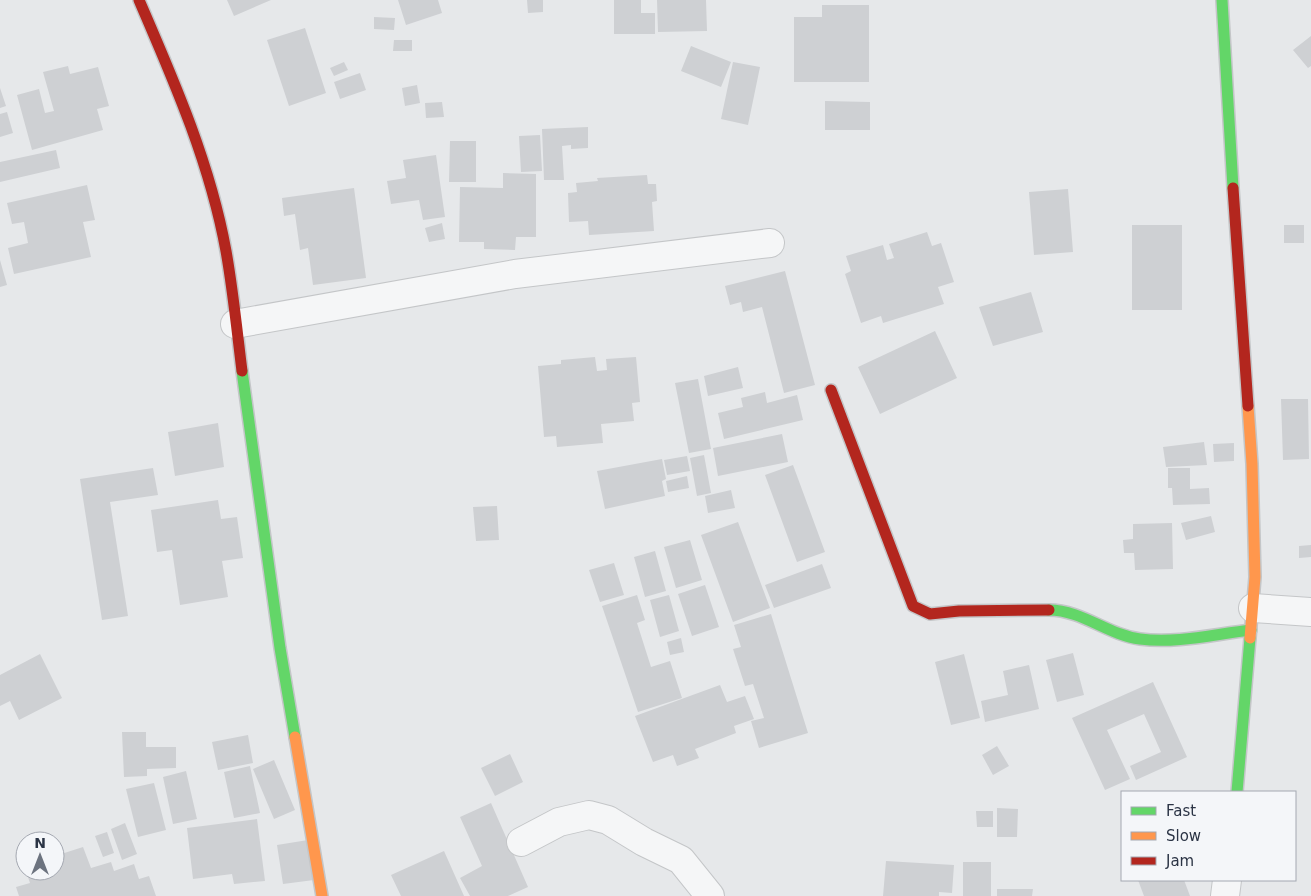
<svg xmlns="http://www.w3.org/2000/svg" width="1311" height="896" font-family="'DejaVu Sans',sans-serif">
  <rect width="100%" height="100%" fill="#e6e8ea"/>
  <path fill="#ced0d3" d="M227 0H271L234 16Z
    M398 0H438L442 13 406 25Z
    M527 0H543V12L528 13Z
    M614 0H641V13H655V34H614Z
    M657 0H706L707 31 658 32Z
    M822 5H869V82H794V17H822Z
    M374 17 395 18 394 30 374 29Z
    M305 28 326 93 289 106 267 40Z
    M1311 36V66L1308 68 1293 50Z
    M394 40H412V51H393Z
    M691 46 731 62 721 87 681 71Z
    M344 62 348 70 334 76 330 68Z
    M733 62 760 67 748 125 721 119Z
    M68 66 70 74 98 67 109 106 97 109 103 130 32 150 17 95 39 89 45 113 54 111 43 72Z
    M360 73 366 90 340 99 334 82Z
    M417 85 420 103 405 106 402 88Z
    M0 88 6 106 0 108Z
    M825 101 870 102V130H825Z
    M442 102 444 117 426 118 425 103Z
    M7 112 13 133 0 137V114Z
    M588 127V148L571 149V145L562 146 564 180H544L542 129Z
    M540 135 542 171 521 172 519 136Z
    M450 141H476V182H449Z
    M56 150 60 168 0 182V162Z
    M436 155 445 217 423 220 419 200 391 204 387 181 406 178 403 160Z
    M503 173 536 174V237H516L515 250 484 249V242H459L460 187 503 188Z
    M647 175 648 184H656L657 201 652 202 654 231 589 235 588 221 569 222 568 193 577 192 576 183 598 181 597 178Z
    M87 185 95 220 83 222 91 257 14 274 8 248 28 243 24 222 12 224 7 203Z
    M354 188 366 278 313 285 308 248 300 250 295 214 284 216 282 198Z
    M1068 189 1073 252 1034 255 1029 192Z
    M442 223 445 239 429 242 425 228Z
    M1132 225H1182V310H1132Z
    M1284 225H1304V243H1284Z
    M927 232 932 246 941 243 954 282 938 287 944 304 883 323 881 316 861 323 845 274 851 271 846 256 883 245 887 260 894 258 889 244Z
    M0 260 7 285 0 287Z
    M785 271 815 385 784 393 762 307 743 312 741 302 730 305 725 286Z
    M1031 292 1043 332 993 346 979 307Z
    M935 331 957 378 880 414 858 367Z
    M595 357 597 371 607 370 606 359 636 357 640 402 632 403 634 421 601 424 603 443 557 447 556 436 544 437 538 366 561 364V360Z
    M738 367 743 388 708 396 704 376Z
    M698 379 711 449 689 453 675 383Z
    M765 392 767 403 797 395 803 420 724 439 718 413 743 407 741 398Z
    M1281 399H1308L1309 459 1283 460Z
    M218 423 224 467 175 476 168 432Z
    M782 434 788 462 718 476 713 448Z
    M1204 442 1207 465 1166 467 1163 447Z
    M1234 443V461L1214 462 1213 444Z
    M704 455 711 493 697 496 690 458Z
    M687 456 690 471 667 475 664 460Z
    M662 459 666 479 662 481 665 496 605 509 597 471Z
    M793 465 825 552 797 562 765 475Z
    M153 468 158 495 110 502 128 616 102 620 80 479Z
    M1168 468H1190V489L1209 488 1210 504 1173 505 1172 488H1168Z
    M687 476 689 488 668 492 666 481Z
    M731 490 735 508 708 513 705 496Z
    M218 500 221 519 237 517 243 558 222 561 228 597 180 605 172 550 157 552 151 510Z
    M497 506 499 540 476 541 473 507Z
    M1211 516 1215 532 1186 540 1181 523Z
    M738 522 770 608 733 622 701 535Z
    M1172 523 1173 569 1135 570 1134 553H1124L1123 540 1133 539V524Z
    M690 540 702 580 676 588 664 547Z
    M1311 545V557L1299 558V546Z
    M655 551 666 591 645 597 634 557Z
    M614 563 624 595 600 602 589 570Z
    M822 564 831 588 774 608 765 585Z
    M705 585 719 627 692 636 678 594Z
    M637 595 645 620 637 623 651 667 670 661 682 698 638 712 602 606Z
    M669 595 679 631 660 637 650 600Z
    M771 614 808 733 759 748 751 721 764 718 753 684 745 686 733 649 741 647 734 625Z
    M681 638 684 652 670 655 667 642Z
    M1073 653 1084 695 1057 702 1046 660Z
    M40 654 62 698 19 720 10 701 0 706V675Z
    M964 654 980 718 951 725 935 662Z
    M1029 665 1039 709 985 722 981 701 1008 695 1003 671Z
    M1153 682 1187 757 1136 780 1130 766 1161 752 1144 714 1107 730 1130 779 1105 790 1072 718Z
    M720 685 727 702 745 696 754 719 734 726 736 733 695 749 699 758 677 766 673 755 653 762 635 716Z
    M122 732H146V747H176V768L147 769V776L124 777Z
    M248 735 253 763 218 770 212 742Z
    M997 746 1009 766 993 775 982 755Z
    M510 754 523 782 495 796 481 768Z
    M274 760 295 810 274 819 253 769Z
    M250 766 260 813 234 818 224 772Z
    M186 771 197 819 173 824 163 777Z
    M154 783 166 830 138 837 126 789Z
    M491 803 528 887 508 896H470L460 878 482 866 460 817Z
    M997 808 1018 809 1017 837H997Z
    M976 811H993V827H977Z
    M257 819 265 881 234 884 232 874 193 879 187 828Z
    M125 823 137 854 122 860 111 829Z
    M107 832 114 853 103 857 95 836Z
    M308 840 314 880 283 884 277 845Z
    M83 847 91 868 111 862 114 871 134 864 139 879 149 876 156 896H19L16 887 30 883 26 871H55V856Z
    M444 851 464 896H401L391 875Z
    M886 861 954 865 952 893 939 892V896H883Z
    M963 862H991V896H963Z
    M1138 880H1184L1190 896H1144Z
    M997 889H1033L1032 896H997Z"/>
  <g fill="none" stroke-linecap="round" stroke-linejoin="round">
    <g stroke="#c4c6c8" stroke-width="30">
      <path id="street" d="M235 324 515 274 770 243
        M1253 608 1311 612
        M521 842 559 822 589 815 608 820 644 842 681 860 710 896
        M1225 896 1227 880"/>
    </g>
    <g stroke="#c4c6c8" stroke-width="14">
      <path id="fast" d="M1222 0 1233 188
        M242 371 280 648 295 737
        M1049 610C1082 610 1108 635 1140 639 1176 644 1215 634 1251 630
        M1237 792 1250 638"/>
    </g>
    <g stroke="#c4c6c8" stroke-width="14">
      <path id="slow" d="M1248 406 1252 464 1255 577 1250 638
        M295 737 322 896"/>
    </g>
    <g stroke="#c4c6c8" stroke-width="14">
      <path id="jam" d="M139 0C174 81 210 163 226 251 233 290 237 331 242 371
        M1233 188 1248 406
        M831 390 913 606 930 614 959 611 1049 610"/>
    </g>
    <use href="#street" stroke="#f5f6f7" stroke-width="28"/>
    <use href="#fast" stroke="#63d668" stroke-width="11"/>
    <use href="#slow" stroke="#ff974d" stroke-width="11"/>
    <use href="#jam" stroke="#b3261e" stroke-width="11"/>
  </g>
  <rect x="1121" y="791" width="175" height="90" fill="#f4f6f9" stroke="#a4a8b1"/>
  <rect x="1131" y="807" width="25" height="8" fill="#63d668" stroke="#a4a8b1"/>
  <text x="1166" y="816" font-size="15" fill="#2b3445">Fast</text>
  <rect x="1131" y="832" width="25" height="8" fill="#ff974d" stroke="#a4a8b1"/>
  <text x="1166" y="841" font-size="15" fill="#2b3445">Slow</text>
  <rect x="1131" y="857" width="25" height="8" fill="#b3261e" stroke="#a4a8b1"/>
  <text x="1166" y="866" font-size="15" fill="#2b3445">Jam</text>
  <g transform="translate(40 856)"><circle r="24" fill="#f4f6f9" stroke="#a4a8b1"/>
  <path d="M0-4L9 19L0 12L-9 19Z" fill="#6c737f"/>
  <text y="-8" font-size="14" font-weight="bold" text-anchor="middle" fill="#2b3445">N</text>
  </g>
</svg>
